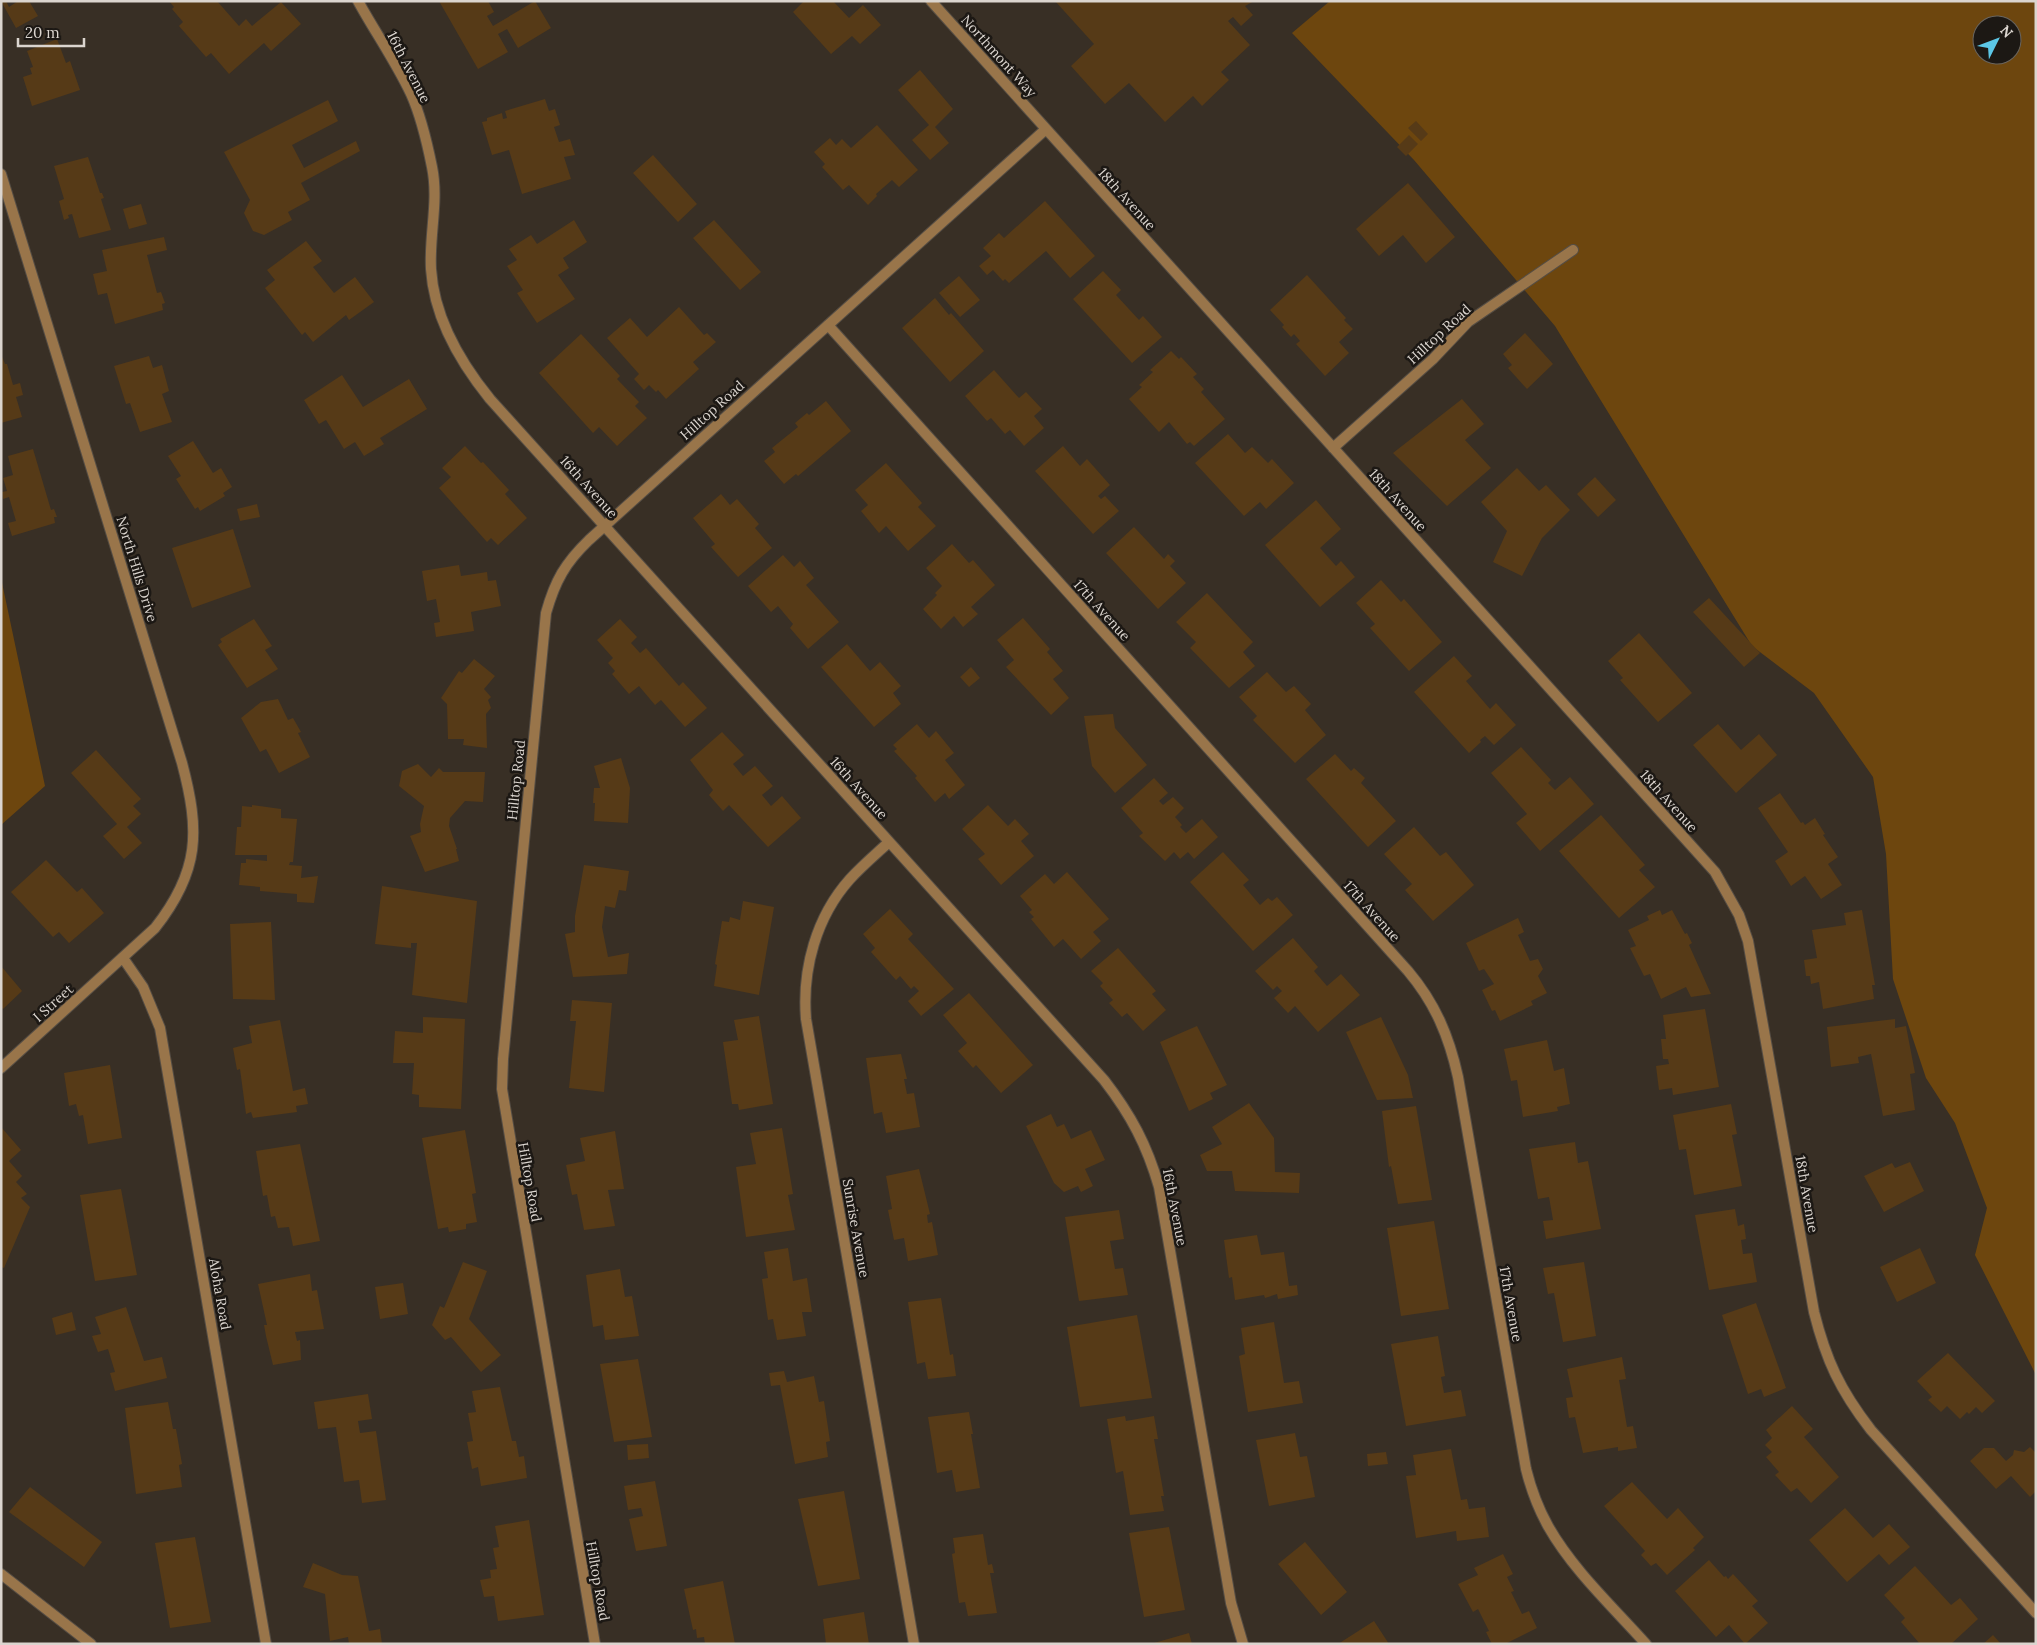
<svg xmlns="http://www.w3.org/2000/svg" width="2037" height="1645" font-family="Lora,serif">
  <rect width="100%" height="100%" fill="#382f25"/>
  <path fill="#6d460e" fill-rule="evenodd" d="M1330 1H2036V1375L1975 1255 1987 1208 1955 1123 1926 1078 1893 979 1886 854 1873 777 1814 693 1752 646 1555 326 1414 160 1292 33ZM1982 25H2012V55H1982Z
    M1 578 45 786 1 825Z"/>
  <path fill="#563a17" d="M1 1H6L9 7 18 1H29L38 16 16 28Z
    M169 1H217L239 26 246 19 252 26 281 2 301 24 271 51 264 43 229 74 211 53 206 57 179 26 183 22 172 9 174 7Z
    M439 1H488L494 12 487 16 493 26 535 1 551 28 518 48 507 29 498 34 508 52 478 69Z
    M804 1H833L849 18 863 5 881 25 860 44 852 36 831 54 793 12Z
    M1055 1H1254L1245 6 1253 15 1241 26 1233 17 1228 21 1250 45 1221 72 1229 80 1202 106 1193 96 1165 122 1129 83 1105 104 1071 66 1094 44Z
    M57 39 66 63 70 61 80 90 32 106 23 77 32 74 30 68 33 67 27 51Z
    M920 70 953 109 935 127 949 143 930 160 912 140 929 125 898 90Z
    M545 99 549 111 555 109 560 125 554 127 559 142 570 139 575 155 564 157 571 179 522 194 509 150 492 155 482 122 487 121V118L502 113 503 119 507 118 505 111Z
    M328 100 338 121 292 145 304 168 356 141 360 151 301 183 310 200 288 212 292 220 264 235 253 231 244 213 250 200 224 152Z
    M1416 121 1428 134 1421 141 1408 128Z
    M877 125 918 170 899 187 892 180 876 194 877 196 868 205 849 185 843 190 822 167 825 164 814 152 830 138 836 145 842 139 851 148Z
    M1409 135 1418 144 1406 156 1397 147Z
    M653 155 697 204 678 222 633 173Z
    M88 157 100 193H102L104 198 101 199 111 230 79 238 72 214 68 215 69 218 64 220 59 201 64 199 54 166Z
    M1408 183 1455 237 1426 263 1403 235 1379 256 1356 229Z
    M1045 201 1095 256 1070 278 1046 251 1009 283 1005 279 1003 281 993 270 987 275 979 266 991 256 983 248 999 233 1004 238Z
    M141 204 147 224 129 229 123 209Z
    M574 220 587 242 563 258 569 268 558 275 575 299 537 323 517 293 523 290 507 266 517 260 509 249 531 235 537 244Z
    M714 220 761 272 740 290 693 238Z
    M164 237 167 250 147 255 157 293 161 292 165 303 162 304 163 310 115 324 107 293 98 295 93 274 107 271 102 250Z
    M306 241 322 261 313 267 334 293 355 277 374 302 349 320 346 315 313 342 305 332 302 335 265 288 275 280 267 270Z
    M1103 271 1121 290 1116 295 1139 320 1143 316 1162 337 1132 363 1073 299Z
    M1307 275 1346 318 1344 320 1353 329 1339 342 1349 353 1325 376 1296 344 1300 341 1294 334 1291 337 1282 327 1284 325 1270 310Z
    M959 276 980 300 960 317 939 293Z
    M935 298 949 315 951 313 984 351 950 382 902 328Z
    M679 307 704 335 707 333 716 342 693 362 699 369 666 399 658 390 656 392 649 385 644 390 634 379 639 374 607 338 630 318 647 337Z
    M1525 333 1553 364 1527 389 1508 368 1512 365 1503 354Z
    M581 334 620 376 617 379 639 402 635 406 647 418 617 446 599 427 593 433 539 373Z
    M1171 351 1179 359 1181 357 1197 374 1193 377 1204 389 1201 392 1225 419 1194 446 1190 442 1187 444 1169 422 1159 432 1129 399 1142 387 1139 385 1153 372 1150 370Z
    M1 354 5 364H7L13 385 20 383 23 395 16 397 22 417 1 423Z
    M149 356 153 368 162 365 169 391 162 394 172 422 140 432 130 403 126 404 114 366Z
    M994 370 1019 398 1026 392 1042 409 1034 416 1044 428 1024 446 1010 430 1005 434 991 418 987 421 965 396Z
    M342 375 363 407 409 379 427 409 380 438 384 444 364 456 355 442 344 449 326 420 319 424 304 400Z
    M1462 399 1484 424 1465 440 1491 468 1447 506 1393 453Z
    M826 401 851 431 798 476 796 474 784 484 764 461 775 452 772 448 798 427 795 423 807 413 809 415Z
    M1228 434 1245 453 1252 447 1268 463 1272 459 1294 483 1266 509 1260 502 1244 516 1195 463Z
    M193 441 213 473 221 468 232 487 223 493 225 496 200 511 198 507 195 509 176 479 181 476 168 456Z
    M465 446 481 463 483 462 509 490 505 494 527 518 498 545 491 538 487 542 439 488 451 477 442 468Z
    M1063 446 1080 466 1087 459 1110 485 1098 496 1101 499 1105 496 1119 511 1093 534 1035 471Z
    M33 449 51 510 54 509 57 517H54L55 523 12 536 8 523 16 521 9 497 3 499 2 492 7 491 3 478 13 475 8 456Z
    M886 463 922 503 918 507 936 526 908 551 886 526 879 533 861 511 868 505 855 490Z
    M1517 468 1539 491 1546 485 1570 510 1542 538 1522 576 1493 562 1507 531 1481 502Z
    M1595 477 1616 500 1598 517 1577 494Z
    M721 494 730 505 737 499 759 524 755 528 772 548 738 577 711 547 715 544 693 518Z
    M1316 500 1341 529 1320 548 1336 566 1341 561 1355 577 1320 607 1265 545Z
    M257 504 260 517 240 521 237 509Z
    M1134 527 1164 559 1168 554 1175 561 1170 566 1186 583 1158 609 1106 553Z
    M233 529 251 587 192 608 172 548Z
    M952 544 969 563 973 560 995 585 971 607 978 614 963 627 954 616 941 629 923 609 937 595 935 593 942 586 926 568Z
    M783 555 794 567 800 561 814 578 806 585 839 622 808 649 790 628 793 624 778 606 771 612 748 586Z
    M459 565 461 576 487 572 488 581 496 580 501 606 471 612 474 631 436 637 434 623 440 622 436 599 427 601 422 571Z
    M1381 580 1401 602 1404 599 1442 642 1409 671 1370 628 1375 624 1356 603Z
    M1207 593 1253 642 1243 652 1255 666 1229 688 1190 648 1196 642 1176 622Z
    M1709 598 1760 653 1744 667 1693 612Z
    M1023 618 1050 649 1047 652 1063 671 1053 679 1069 698 1051 715 1006 667 1014 660 997 640Z
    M254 619 272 646 265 650 278 669 247 688 218 645 222 642 220 639Z
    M620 619 637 637 631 643 640 653 646 648 679 686 683 682 707 708 685 727 661 700 655 705 639 686 629 694 612 674 615 671 608 663 613 658 597 640Z
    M1639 633 1692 693 1658 722 1620 680 1623 678 1608 661Z
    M847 644 870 671 880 662 901 686 893 693 901 704 874 727 821 667Z
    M1454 656 1472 676 1466 681 1490 709 1496 703 1516 725 1494 745 1485 736 1480 740 1481 742 1469 753 1414 692Z
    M474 659 495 676 484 689 491 697 488 700 491 708 486 714 487 748 463 745 464 739H448L447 704 441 698 459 671 462 673Z
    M971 667 980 678 969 687 960 677Z
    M1267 672 1286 692 1294 686 1311 704 1305 710 1326 735 1295 763 1253 720 1257 716 1239 697Z
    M278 699 288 720 293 718 301 732 298 733 310 757 279 773 266 749 260 752 241 718 261 702Z
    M1113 714 1115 728 1147 765 1115 793 1092 766 1084 716Z
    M917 724 929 738 936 731 954 753 945 760 965 785 949 799 945 793 935 802 915 778 917 776 894 751 897 749 893 745Z
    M1718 724 1741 750 1759 734 1777 755 1736 793 1693 745Z
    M722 732 744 755 733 764 743 776 755 766 773 786 762 795 771 806 782 796 801 818 768 847 729 805 723 811 709 795 713 790 690 760Z
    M1521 747 1551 780 1548 783 1555 790 1570 777 1594 804 1540 851 1516 823 1527 814 1491 773Z
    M96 750 141 799 133 806 141 814 127 827 142 843 124 859 103 836 117 824 71 773Z
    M1335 754 1351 771 1354 768 1365 778 1361 783 1396 821 1368 847 1306 779Z
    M621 758 630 788 628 823 594 821 595 803H593L594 788H600L594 766Z
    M418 764 431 777 439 768 443 772H485L483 802 465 801 450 818 449 826 457 849H456L459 861 425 872 410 836 421 832 420 824 424 806 399 786 402 771Z
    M1154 778 1168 793 1159 801 1163 805 1173 797 1184 808 1175 817 1182 825 1180 827 1186 833 1202 819 1218 837 1194 859 1188 852 1180 859 1174 852 1165 861 1139 836 1143 833 1121 808Z
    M1780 793 1801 823 1803 822 1805 825 1815 818 1825 834 1823 835 1838 857 1828 864 1842 885 1821 899 1805 876 1791 886 1775 861 1788 852 1758 808Z
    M252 805 281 809V818L297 819 293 862H290L289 865 302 866 301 878 318 876 314 903 297 902V894L260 891V887L239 885 241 863H246V859L267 861V855H235L237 827H241L242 806 252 807Z
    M988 805 1008 826 1015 819 1029 834 1021 841 1034 856 1001 885 978 859 985 854 962 829Z
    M1601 815 1645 865 1639 870 1655 887 1619 918 1559 851Z
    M1414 827 1440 856 1446 852 1474 885 1433 921 1405 890 1412 884 1384 854Z
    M1223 852 1249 880 1243 885 1260 905 1268 898 1272 901 1277 897 1293 915 1253 951 1190 882Z
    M46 860 77 892 82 888 104 913 69 943 59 932 53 937 11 892Z
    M584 865 629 871 626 891 619 890 615 908 605 906 602 927 608 957 629 953 627 974 573 977 565 934 575 932V916Z
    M1067 872 1109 919 1093 932 1101 941 1081 959 1063 939 1054 947 1031 919 1034 917 1029 912 1032 910 1020 896 1045 874 1054 884Z
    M382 886 477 901 467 1003 412 995 417 943H411V948L375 944Z
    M743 901 774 907 759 995 714 986 717 965 715 964 722 921 729 922 730 917 740 920Z
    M890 909 913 934 908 939 954 989 921 1016 908 1001 919 991 914 986 911 989 900 976 896 980 871 952 875 948 863 934Z
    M1660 910 1662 915 1672 910 1685 934 1687 933 1692 943 1689 945 1711 994 1691 997 1686 987 1661 999 1650 974 1644 976 1630 948 1636 946 1628 930 1649 920 1647 916Z
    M1862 910 1875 985H1872L1874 999 1823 1009 1819 982 1811 984 1810 976H1806L1804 960 1817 958 1812 930 1846 925 1844 913Z
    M1518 918 1524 932 1518 935 1530 961 1538 959 1543 969 1538 976 1547 993 1531 1001 1533 1005 1500 1021 1495 1010 1492 1011 1482 990 1494 984 1484 969 1479 971 1466 943Z
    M271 922 275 1000 233 999 230 924Z
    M1293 938 1318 967 1314 971 1327 986 1341 974 1360 995 1318 1032 1295 1006 1288 1013 1274 998 1282 991 1277 986 1273 990 1255 971Z
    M1118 948 1156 991 1152 994 1166 1010 1143 1031 1127 1013 1122 1017 1109 1003 1113 1000 1100 986 1103 983 1091 971Z
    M1 966 22 991 3 1009 1 1007Z
    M969 993 1033 1065 1001 1093 976 1065 973 1068 958 1051 967 1043 943 1015Z
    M572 1000 612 1003 604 1092 569 1088 576 1021H570Z
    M1705 1009 1719 1087 1673 1095 1672 1088 1659 1090 1656 1066 1669 1064 1668 1059H1663L1661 1039H1666L1663 1015Z
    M759 1016 773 1104 739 1110 738 1104H732L723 1042 738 1040 734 1020Z
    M423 1017 465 1019 461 1109 419 1107V1095L412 1094 414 1063H393L395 1031 423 1033Z
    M1381 1017 1408 1075 1413 1098 1377 1100 1346 1032Z
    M1895 1019V1028L1906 1026 1915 1073 1910 1074 1915 1110 1883 1116 1871 1054 1858 1057 1859 1063 1831 1067 1827 1027Z
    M280 1020 293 1091 305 1088 308 1104 296 1106 297 1112 253 1118 251 1112 246 1114 240 1069 237 1070 233 1048 252 1043 249 1026Z
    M1197 1026 1227 1085 1210 1093 1213 1099 1189 1111 1160 1042Z
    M1547 1040 1554 1071 1564 1068 1570 1104 1557 1107 1558 1111 1523 1117 1517 1080 1511 1081 1504 1049Z
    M901 1054 907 1079H904L907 1094 914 1093 920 1127 886 1133 882 1112 874 1114 866 1058Z
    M110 1065 122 1138 88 1144 83 1115 79 1116 76 1104 69 1106 64 1073Z
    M1249 1103 1274 1138 1275 1172 1300 1173 1299 1193 1235 1191 1232 1171H1207L1200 1155 1222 1144 1212 1127Z
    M1731 1104 1737 1134 1732 1135 1742 1186 1694 1195 1686 1149 1679 1150 1673 1115Z
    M1416 1106 1432 1200 1398 1204 1391 1166 1389 1167 1382 1111Z
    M1051 1114 1057 1127 1064 1124 1071 1139 1091 1130 1105 1160 1085 1169 1093 1186 1081 1192 1078 1186 1064 1192 1054 1183 1026 1126Z
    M1 1127 21 1150 9 1161 22 1176 16 1182 27 1194 21 1198 30 1207 4 1268 1 1267Z
    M782 1128 793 1194 788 1195 795 1230 746 1237 736 1167 756 1164 750 1133Z
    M465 1130 476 1193 472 1194 477 1222 466 1224V1229L449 1232 448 1227 438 1229 422 1138Z
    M615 1131 624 1189 608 1190 615 1226 584 1230 577 1194 572 1195 566 1165 585 1161 580 1138Z
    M1575 1142 1578 1163 1588 1161 1601 1229 1546 1239 1543 1221 1553 1220 1549 1197 1538 1199 1529 1149Z
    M300 1144 320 1241 293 1246 289 1227 278 1228 275 1216 271 1217 267 1195 263 1196 256 1151Z
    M1910 1162 1924 1191 1884 1212 1864 1176 1892 1163 1895 1168Z
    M919 1169 930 1214 927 1215 928 1223 932 1222 938 1255 908 1261 904 1238 894 1240 888 1210 892 1209 886 1176Z
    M121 1189 137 1275 95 1281 80 1195Z
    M1735 1209 1738 1226 1744 1224 1746 1239 1741 1240 1743 1254 1752 1253 1757 1282 1709 1290 1695 1215Z
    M1119 1210 1124 1239 1110 1241 1115 1269 1123 1268 1128 1295 1079 1301 1065 1217Z
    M1434 1221 1449 1309 1401 1316 1387 1228Z
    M1257 1235 1261 1255 1284 1252 1289 1286 1297 1285 1298 1295 1278 1299 1277 1294 1265 1298 1264 1295 1235 1300 1232 1277 1229 1278 1224 1240Z
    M788 1248 793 1281 807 1278 812 1312H802L806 1336 777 1340 773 1319 768 1320 762 1279 768 1278 764 1252Z
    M1920 1248 1936 1283 1897 1302 1880 1267Z
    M463 1262 487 1271 469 1319 501 1355 481 1372 451 1337 445 1340 432 1325 440 1306 444 1308Z
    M1584 1262 1596 1336 1563 1342 1554 1293 1548 1294 1543 1268Z
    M620 1269 625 1297 632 1296 639 1336 605 1340 603 1325 593 1327 586 1275Z
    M310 1274 312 1291 317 1290 324 1329 295 1332 297 1341 300 1340 301 1360 273 1365 266 1336 264 1325H267L258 1284Z
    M403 1283 408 1314 380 1319 375 1287Z
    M941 1298 950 1355 953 1354 956 1376 928 1379 925 1362 917 1364 908 1302Z
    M1756 1303 1786 1388 1764 1397 1761 1389 1748 1394 1722 1315Z
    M126 1307 144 1361 162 1357 167 1378 115 1391 110 1373 115 1372 108 1349 98 1352 92 1336 101 1334 95 1317Z
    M72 1312 76 1330 56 1335 52 1318Z
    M1137 1315 1152 1398 1080 1407 1067 1327Z
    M1274 1322 1284 1383 1299 1381 1303 1403 1248 1412 1239 1356 1245 1354 1241 1328Z
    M1438 1336 1445 1376 1441 1377 1444 1393 1461 1390 1466 1416 1406 1426 1391 1344Z
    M1948 1353 1995 1401 1982 1413 1976 1407 1969 1414 1967 1412 1960 1419 1947 1406 1941 1412 1928 1400 1932 1397 1917 1381Z
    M1622 1357 1626 1379 1619 1380 1627 1427 1633 1426 1637 1448 1618 1451V1447L1583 1453 1575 1417 1569 1418 1566 1398 1573 1397 1567 1369Z
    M638 1359 652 1437 614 1442 600 1364Z
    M784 1371 787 1382 814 1376 819 1402 824 1401 830 1441 826 1442 828 1457 795 1464 780 1385 771 1386 769 1373Z
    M500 1387 512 1441H516L519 1457 524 1456 527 1478 481 1486 478 1467 472 1469 467 1442 473 1441 468 1413 476 1412 472 1391Z
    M368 1394 372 1419 358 1421 360 1433 376 1431 386 1500 362 1503 359 1480 344 1482 336 1427 318 1429 314 1402Z
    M168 1402 173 1429H176L182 1464 179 1465 182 1487 136 1494 125 1408Z
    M1792 1406 1813 1429 1804 1437 1839 1477 1811 1503 1797 1488 1791 1492 1775 1475 1779 1472 1766 1457 1772 1452 1765 1445 1772 1438 1766 1430Z
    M969 1412 973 1434H971L980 1488 956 1492 952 1470 937 1473 928 1417Z
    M1125 1416 1126 1421 1154 1416 1158 1439H1154L1164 1496H1161L1164 1511 1130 1515 1123 1471 1116 1473 1107 1419Z
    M1295 1433 1300 1457 1307 1456 1315 1497 1269 1506 1256 1440Z
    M648 1444 649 1458 628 1460 627 1445Z
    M2030 1447 2036 1453V1491L2030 1497 2011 1476 1996 1489 1970 1461 1984 1448H1994L2006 1461 2013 1455 2014 1450 2024 1452Z
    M1451 1449 1461 1500 1467 1499 1469 1509 1485 1507 1489 1537 1457 1541 1456 1531 1416 1538 1406 1476 1416 1475 1413 1455Z
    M1386 1452 1388 1464 1368 1466 1367 1454Z
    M655 1481 667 1546 636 1551 629 1519 643 1516 641 1508 628 1510 624 1486Z
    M1632 1482 1667 1519 1678 1508 1704 1537 1693 1548 1695 1550 1667 1575 1656 1563 1651 1566 1641 1555 1645 1551 1604 1506Z
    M30 1487 102 1542 84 1567 9 1512Z
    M844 1491 860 1579 818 1586 798 1499Z
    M1845 1508 1873 1538 1889 1524 1910 1547 1889 1565 1879 1554 1847 1582 1809 1540Z
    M529 1520 544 1615 498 1621 494 1596 484 1597 480 1580 491 1578 490 1570 497 1569 493 1548 499 1547 495 1526Z
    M1169 1527 1185 1610 1144 1617 1129 1533Z
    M983 1534 988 1565 992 1564 994 1573H990L997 1613 968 1616 965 1602 959 1603 952 1554 955 1553 953 1538Z
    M195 1537 211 1622 170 1628 155 1543Z
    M1305 1542 1347 1592 1321 1615 1278 1564Z
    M1503 1554 1513 1574 1507 1577 1514 1591 1511 1592 1522 1614 1529 1611 1537 1628 1505 1644H1492L1486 1632 1489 1631 1478 1609 1473 1612 1458 1584 1478 1575 1474 1568Z
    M1709 1560 1724 1577 1726 1576 1728 1579 1733 1574 1758 1601 1752 1606 1768 1623 1745 1644 1729 1625 1716 1637 1675 1591Z
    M313 1563 342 1575 358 1576 369 1631 380 1629 382 1644H349L348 1637 330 1641 325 1594 303 1587Z
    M1915 1566 1951 1605 1960 1598 1978 1619 1951 1644H1920L1901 1622 1905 1618 1884 1595Z
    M723 1581 735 1644H705L704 1637 697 1638 696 1629 693 1630 684 1589Z
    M864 1612 869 1644H826L823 1619Z
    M1374 1621 1389 1644H1338Z
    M1189 1633 1192 1644H1154V1643Z
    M1993 1635 2001 1644H1983Z"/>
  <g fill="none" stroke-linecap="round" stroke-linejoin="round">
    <g stroke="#554d44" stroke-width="12">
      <path id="minor" d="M358 1C375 32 396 62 411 94 421 116 427 142 432 167 439 201 429 235 431 269 434 318 460 362 490 399L1104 1080C1131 1115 1147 1145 1159 1187L1231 1603 1243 1644
        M931 1 1715 872 1739 915 1748 941 1814 1312C1826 1360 1840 1390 1871 1430L2036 1613
        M1 174 182 763C200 831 200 871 155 928L1 1068
        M828 325 1408 971C1435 1003 1449 1036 1458 1077L1526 1469C1531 1489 1538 1508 1548 1526 1573 1570 1612 1606 1646 1644
        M1333 448 1433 359 1468 322 1573 250
        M889 842C876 854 862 866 850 879 816 917 802 969 806 1019L914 1644
        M123 958 143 987 160 1028 266 1644
        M1 1574 91 1644
        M595 1644 502 1089 503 1059 546 613C555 581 565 563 589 540L1046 129"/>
    </g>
    <use href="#minor" stroke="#99754a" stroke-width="10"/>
  </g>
  <g text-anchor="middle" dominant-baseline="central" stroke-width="5" stroke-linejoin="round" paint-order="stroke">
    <g font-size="14" fill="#dbd5cf" stroke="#1c1814">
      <text transform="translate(999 56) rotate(48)">Northmont Way</text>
      <text transform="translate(409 67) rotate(63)">16th Avenue</text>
      <text transform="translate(1127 199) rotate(48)">18th Avenue</text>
      <text transform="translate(1439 334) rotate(-43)">Hilltop Road</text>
      <text transform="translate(712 410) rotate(-42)">Hilltop Road</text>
      <text transform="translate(589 487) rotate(48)">16th Avenue</text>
      <text transform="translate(1398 500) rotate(48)">18th Avenue</text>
      <text transform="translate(137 569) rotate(73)">North Hills Drive</text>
      <text transform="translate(1102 610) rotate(48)">17th Avenue</text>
      <text transform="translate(516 780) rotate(-84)">Hilltop Road</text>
      <text transform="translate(859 788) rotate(48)">16th Avenue</text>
      <text transform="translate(1669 801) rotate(48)">18th Avenue</text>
      <text transform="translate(1372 911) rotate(48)">17th Avenue</text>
      <text transform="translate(53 1003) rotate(-42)">I Street</text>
      <text transform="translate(530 1182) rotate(80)">Hilltop Road</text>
      <text transform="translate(1807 1194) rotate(80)">18th Avenue</text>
      <text transform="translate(1175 1207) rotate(79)">16th Avenue</text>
      <text transform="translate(856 1228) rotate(80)">Sunrise Avenue</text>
      <text transform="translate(220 1294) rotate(80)">Aloha Road</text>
      <text transform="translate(1511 1304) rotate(80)">17th Avenue</text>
      <text transform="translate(598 1581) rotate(80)">Hilltop Road</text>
    </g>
  </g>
  <rect width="2037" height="1645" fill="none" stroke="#dbd5cf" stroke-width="5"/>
  <g transform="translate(1997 40) rotate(48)"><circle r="24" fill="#1c1814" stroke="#68645f"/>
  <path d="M0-4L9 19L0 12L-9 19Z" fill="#5cc7e7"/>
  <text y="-8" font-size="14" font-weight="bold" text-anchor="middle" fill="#dbd5cf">N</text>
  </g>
  <path d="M18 38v8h66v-8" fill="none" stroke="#dbd5cf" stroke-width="2.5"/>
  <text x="25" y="38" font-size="15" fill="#dbd5cf" stroke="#1c1814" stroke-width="4" paint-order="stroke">20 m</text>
</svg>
